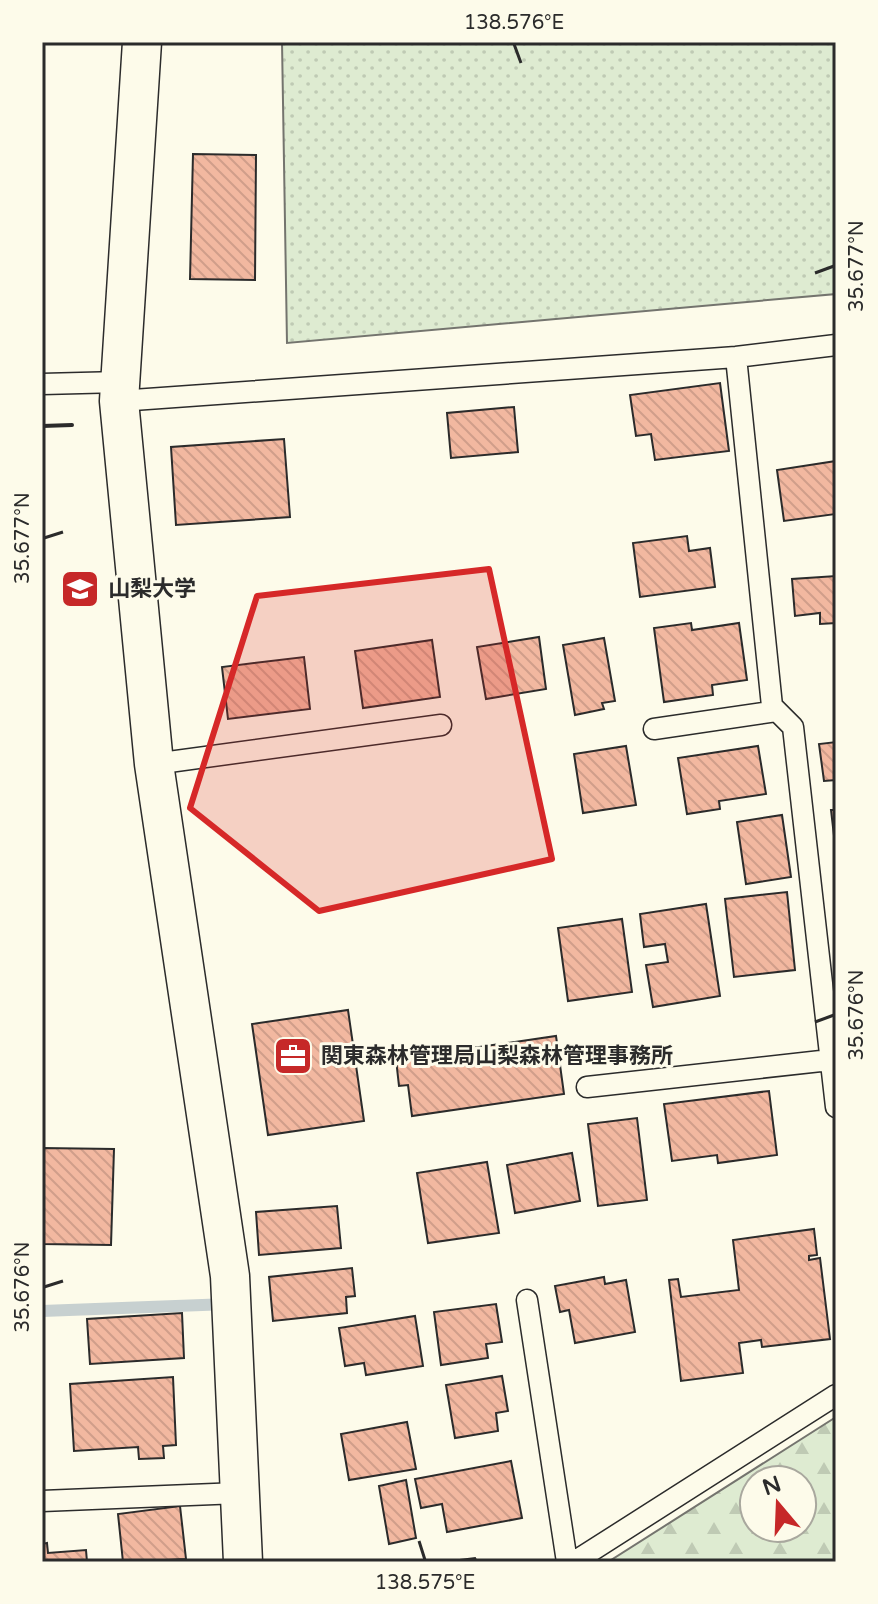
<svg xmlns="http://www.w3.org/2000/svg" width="878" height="1604" font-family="'Varela Round','Noto Sans JP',sans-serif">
  <defs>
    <pattern id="forest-firs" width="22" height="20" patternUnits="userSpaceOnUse" patternTransform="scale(2)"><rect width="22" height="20" fill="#deebd1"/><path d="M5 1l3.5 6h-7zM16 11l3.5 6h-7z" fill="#bfcab4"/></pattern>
    <pattern id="park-dots" width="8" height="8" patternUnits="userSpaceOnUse" patternTransform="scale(2)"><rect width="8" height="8" fill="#deebd1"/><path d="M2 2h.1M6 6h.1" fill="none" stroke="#bfcab4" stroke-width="1.8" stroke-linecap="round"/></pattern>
    <pattern id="building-back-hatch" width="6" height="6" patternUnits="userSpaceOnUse" patternTransform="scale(2)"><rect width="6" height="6" fill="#f2b8a0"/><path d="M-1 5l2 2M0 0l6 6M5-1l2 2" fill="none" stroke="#d09e8a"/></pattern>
  </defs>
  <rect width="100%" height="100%" fill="#fdfbea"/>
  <path fill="url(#forest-firs)" stroke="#74746e" stroke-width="2" fill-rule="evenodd" d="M836 1417V1562H608ZM754 1480H802V1528H754Z"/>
  <path fill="url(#park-dots)" stroke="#74746e" stroke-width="2" d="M282 42H836V294L287 343Z"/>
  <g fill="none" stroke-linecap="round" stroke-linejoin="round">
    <path stroke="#c7d0d0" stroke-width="12" d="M42 1311 229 1304"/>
  </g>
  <path fill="url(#building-back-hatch)" stroke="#2b2b2b" stroke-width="2" d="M193 154 256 155 255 280 190 279Z
    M720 383 729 451 655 460 651 434 636 436 630 395Z
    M514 407 518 452 451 458 447 413Z
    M284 439 290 517 176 525 171 447Z
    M836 461V514L784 521 777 470Z
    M687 536 689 551 710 548 715 587 640 597 633 543Z
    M836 576V623L820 624V613L795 616 792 579Z
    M691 623 692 630 739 623 747 680 712 685 713 695 664 702 654 628Z
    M539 637 546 689 486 699 477 647Z
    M604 638 615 701 602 703 604 709 575 715 563 645Z
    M432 640 440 697 363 708 355 651Z
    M304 657 310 709 228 719 222 667Z
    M836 742V780L824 781 819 744Z
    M626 746 636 805 583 813 574 754Z
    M758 746 766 794 719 801 720 809 687 814 678 758Z
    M831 810H836V853Z
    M782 815 791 877 746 884 737 822Z
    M787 892 795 970 734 977 725 899Z
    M706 904 720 996 653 1007 646 965 668 962 665 944 644 947 640 914Z
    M622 919 632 992 568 1001 558 928Z
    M348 1010 364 1121 268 1135 252 1024Z
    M556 1036 564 1094 412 1116 408 1085 399 1086 396 1059Z
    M769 1091 777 1155 718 1163 717 1155 672 1161 664 1104Z
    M637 1118 647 1200 598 1206 588 1124Z
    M42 1148 114 1149 111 1245 42 1244Z
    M572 1153 580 1201 515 1213 507 1165Z
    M487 1162 499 1233 428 1243 417 1173Z
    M337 1206 341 1248 259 1255 256 1212Z
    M814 1229 817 1255 809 1256V1260L820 1258 830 1339 762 1347 761 1340 739 1343 743 1373 681 1381 669 1280 678 1279 681 1297 739 1290 733 1240Z
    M352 1268 355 1296 346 1297 347 1313 273 1321 269 1277Z
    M604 1277 605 1284 626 1280 635 1332 575 1343 569 1310 560 1312 555 1286Z
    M496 1304 502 1342 486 1344 488 1358 441 1365 434 1312Z
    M182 1313 184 1358 90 1364 87 1319Z
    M415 1316 423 1366 366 1375 364 1363 345 1366 339 1328Z
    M502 1376 508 1411 496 1413 498 1431 455 1438 446 1385Z
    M173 1377 176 1445 163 1446 164 1458 139 1459 138 1447 74 1451 70 1384Z
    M407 1422 416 1469 349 1480 341 1434Z
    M511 1461 522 1518 447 1532 442 1504 421 1508 415 1479Z
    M406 1480 416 1538 389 1544 379 1486Z
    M180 1506 186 1559 123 1562 118 1514Z
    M47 1543 48 1553 86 1550 87 1562H42V1544Z
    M475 1558 477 1562H443Z"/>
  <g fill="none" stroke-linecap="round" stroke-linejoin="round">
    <g stroke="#2b2b2b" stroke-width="23">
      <path id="service" d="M736 357 772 706 793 727 836 1107
        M42 384 120 382
        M119 401 736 357 836 345
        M654 729 776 711
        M154 764 441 725
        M587 1087 830 1060
        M527 1300 567 1562
        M42 1501 239 1493
        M574 1562 836 1395"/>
    </g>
    <g stroke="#2b2b2b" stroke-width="41">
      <path id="minor" d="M142 42 119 401 154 764 230 1276 243 1562"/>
    </g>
    <use href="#service" stroke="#fdfbea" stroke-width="20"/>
    <use href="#minor" stroke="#fdfbea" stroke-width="38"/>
    <path stroke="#2b2b2b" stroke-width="4" d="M42 426 72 425"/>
  </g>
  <path fill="#d62828" fill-opacity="0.2" stroke="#d62828" stroke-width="6" stroke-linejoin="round" d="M489 569 552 859 319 911 190 808 257 596Z"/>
  <path fill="none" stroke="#2b2b2b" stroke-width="3" d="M514 44 521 63M815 273 834 266M44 538 63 532M815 1022 834 1015M44 1287 63 1281M419 1541 425 1560"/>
  <defs>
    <g id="university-square" transform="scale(2)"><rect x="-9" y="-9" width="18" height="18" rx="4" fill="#c62828" stroke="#fdfbea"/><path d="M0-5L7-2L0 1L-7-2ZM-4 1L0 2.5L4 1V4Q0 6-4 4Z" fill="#fff"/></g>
    <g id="office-square" transform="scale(2)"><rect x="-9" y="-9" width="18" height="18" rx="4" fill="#c62828" stroke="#fdfbea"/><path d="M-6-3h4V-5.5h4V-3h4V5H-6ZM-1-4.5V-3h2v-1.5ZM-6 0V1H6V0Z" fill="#fff"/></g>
  </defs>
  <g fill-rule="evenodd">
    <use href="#university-square" x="80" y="589"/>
    <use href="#office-square" x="293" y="1056"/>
  </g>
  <g text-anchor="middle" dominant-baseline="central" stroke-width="6" stroke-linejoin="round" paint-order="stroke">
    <g font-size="22" font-weight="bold" fill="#2b2b2b" stroke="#fdfbea" text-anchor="start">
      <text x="108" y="589">山梨大学</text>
      <text x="321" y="1056">関東森林管理局山梨森林管理事務所</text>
    </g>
  </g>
  <rect width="878" height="1604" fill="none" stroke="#fdfbea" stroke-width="88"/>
  <g transform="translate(778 1504) rotate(341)"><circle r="38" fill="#fdfbea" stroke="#a9a89e" stroke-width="2"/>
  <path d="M0-6L14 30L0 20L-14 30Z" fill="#c62828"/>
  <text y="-12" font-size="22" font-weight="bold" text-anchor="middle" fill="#2b2b2b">N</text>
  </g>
  <rect x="44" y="44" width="790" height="1516" fill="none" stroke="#2b2b2b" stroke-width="3"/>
  <g font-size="20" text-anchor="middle" fill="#2b2b2b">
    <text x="514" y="29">138.576°E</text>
    <text transform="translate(856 266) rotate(-90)" y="7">35.677°N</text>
    <text transform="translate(22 538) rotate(-90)" y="7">35.677°N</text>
    <text transform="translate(856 1015) rotate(-90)" y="7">35.676°N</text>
    <text transform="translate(22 1287) rotate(-90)" y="7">35.676°N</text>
    <text x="425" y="1589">138.575°E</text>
  </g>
</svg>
